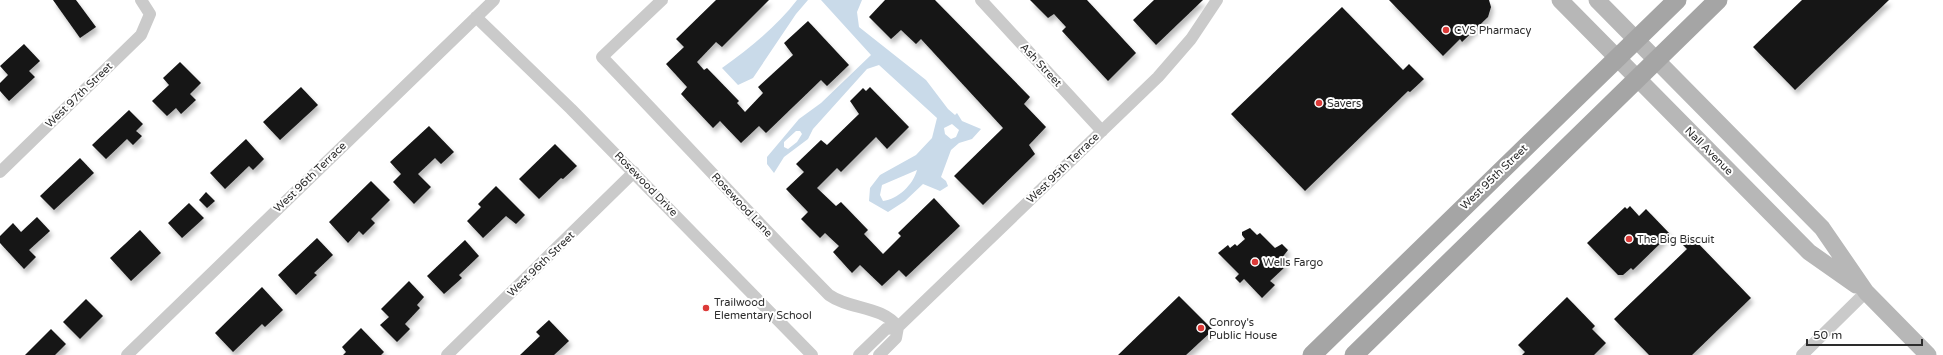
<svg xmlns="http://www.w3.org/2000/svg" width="1943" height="355" font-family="'Varela Round',sans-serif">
  <defs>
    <filter id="shadow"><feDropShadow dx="2.5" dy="4.5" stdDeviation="2" flood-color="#0004"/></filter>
  </defs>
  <rect width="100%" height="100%" fill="#fff"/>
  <path fill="#c9dae9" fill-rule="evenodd" d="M797 0H808L796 14 753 78 738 85 722 68C749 49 777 26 797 0Z
    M821 0H862L857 12 859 27 926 80 948 109 955 115 957 113 962 121 981 129 972 139 959 143 951 150 941 177 946 181 948 186 940 191 923 184 905 201 888 212 869 201 870 188 880 175 916 155 932 138 937 118 879 65 867 69 813 129 808 139 784 157 774 173 767 164V157L799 119 821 103 871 55ZM952 124 959 130 956 137 951 139 945 134 944 128ZM796 131H800L802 134 797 142 788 149 784 147V142ZM917 170C913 185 898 199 883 201L880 195 882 185Z"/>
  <path fill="#141414" filter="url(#shadow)" d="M53 0H76L96 27 80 38Z
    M716 0H769L722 47 716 42 697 62 704 70 707 68 739 101 737 103 745 112 763 93 758 87 793 55 784 43 808 21 849 65 827 86 821 80 766 133 759 126 741 143 720 121 713 128 681 94 687 87 666 64 684 47 676 39Z
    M885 0H935L1030 97 1024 104 1046 127 1029 145 1035 154 983 205 954 176 1003 128 921 39 916 44 901 30 891 39 869 17Z
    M1030 0H1087L1136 53 1108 81 1062 31 1066 27 1054 14 1048 18Z
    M1154 0H1203L1156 45 1133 20Z
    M1389 0H1489L1491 7 1488 17 1462 42 1460 39 1443 56Z
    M1802 0H1889L1795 90 1753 47Z
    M1342 7 1403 70 1409 64 1424 79 1410 92 1408 91 1305 191 1231 114Z
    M24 44 40 61 29 71 35 77 9 101 0 91V83L8 75 0 66Z
    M180 62 201 83 190 94 196 100 181 114 176 108 167 116 152 101 169 85 163 78Z
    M301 87 318 105 280 140 263 122Z
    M870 87 909 127 887 149 876 137 841 172 837 168 817 188 836 206 841 202 868 230 864 234 883 254 901 236 898 233 934 198 960 226 906 277 899 270 882 286 860 265 852 273 833 252 839 246 825 233 820 238 801 219 808 212 786 189 804 172 796 164 821 140 827 145 859 114 850 101 863 88 866 91Z
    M129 110 143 124 136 131 142 136 133 145 127 139 106 159 92 145Z
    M429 126 454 152 441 164 435 158 418 174 431 187 414 204 393 182 401 174 390 162Z
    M246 139 264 159 253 170 249 166 225 189 210 173Z
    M555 144 577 166 563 179 561 178 539 199 519 179Z
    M80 158 94 173 54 210 40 196Z
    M371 181 390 200 371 219 375 223 363 235 359 231 348 243 329 222Z
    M496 186 525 215 516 224 506 216 483 238 467 221 481 207 478 204Z
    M206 192 215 201 207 208 199 200Z
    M189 203 204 218 182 238 168 223Z
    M1630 206 1639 216 1646 209 1670 234 1633 270 1631 268 1623 275H1618L1587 243 1625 207 1627 209Z
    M37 217 50 231 29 250 36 257 24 269 0 243V236L13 223 21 232Z
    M1250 228 1257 235 1260 233 1275 248 1282 244 1288 250 1281 259 1286 266 1270 281 1275 285 1262 298 1244 279 1240 283 1235 278 1239 274 1218 253 1228 245 1230 248 1235 244 1237 246 1245 239 1242 235V232Z
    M140 230 161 253 131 281 110 258Z
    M1691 236 1751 298 1692 355H1649L1614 319 1687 249 1682 244Z
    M317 238 333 255 314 273 317 275 296 295 278 275Z
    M465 240 479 256 459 275 462 278 444 294 427 276Z
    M409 281 424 297 417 305 420 308 405 324 410 329 397 342 380 325 389 317 381 309Z
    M262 287 283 310 265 327 262 324 233 352 215 333Z
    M1179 296 1213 330 1186 355H1118Z
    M1567 297 1595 326 1592 329 1606 343 1594 355H1522L1525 352 1518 345Z
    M86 299 103 316 80 339 63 322Z
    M549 320 569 341 554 355H520L540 336 536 332Z
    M361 328 384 352 381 355H343L346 352 342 347Z
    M51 329 66 344 55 355H25Z"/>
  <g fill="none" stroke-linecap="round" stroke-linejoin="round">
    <path stroke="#cacaca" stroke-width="12" d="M662 0 602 57C678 136 752 217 829 295 850 310 881 305 898 327
      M981 0 1102 131
      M476 17 571 109 812 355
      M0 172 141 35 150 14 141 0
      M127 355 494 0
      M447 355 634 172
      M859 355 886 329 898 327 1158 77 1191 39 1217 0
      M879 355 896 338 898 327
      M1802 355 1866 292"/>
    <path stroke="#b7b7b7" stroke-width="17" d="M1560 0 1809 252 1856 285
      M1597 0 1822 228 1866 292 1928 355"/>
    <path stroke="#a5a5a5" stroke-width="19" d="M1312 355 1677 0
      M1354 355 1718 0"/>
  </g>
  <g fill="#dc3a38" stroke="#fff" stroke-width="1.5">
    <circle cx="1446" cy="30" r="4"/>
    <circle cx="1319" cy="103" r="4"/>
    <circle cx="1629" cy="239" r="4"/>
    <circle cx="1255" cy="262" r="4"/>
    <circle cx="706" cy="308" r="4"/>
    <circle cx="1201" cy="328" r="4"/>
  </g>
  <g text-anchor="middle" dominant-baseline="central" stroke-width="4" stroke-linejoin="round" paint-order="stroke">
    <g font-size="11" fill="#2d2d2d" stroke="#fff" text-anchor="start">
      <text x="1454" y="30">CVS Pharmacy</text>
      <text x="1327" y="103">Savers</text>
      <text x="1637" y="239">The Big Biscuit</text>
      <text x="1263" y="262">Wells Fargo</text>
      <text x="714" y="302">Trailwood<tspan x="714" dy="13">Elementary School</tspan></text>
      <text x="1209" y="322">Conroy's<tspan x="1209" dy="13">Public House</tspan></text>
    </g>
    <g font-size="11" fill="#2d2d2d" stroke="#fff">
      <text transform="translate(1041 65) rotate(47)">Ash Street</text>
      <text transform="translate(79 95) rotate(-44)">West 97th Street</text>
      <text transform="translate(1709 151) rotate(45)">Nall Avenue</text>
      <text transform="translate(1063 168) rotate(-44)">West 95th Terrace</text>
      <text transform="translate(310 177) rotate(-44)">West 96th Terrace</text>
      <text transform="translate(1494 177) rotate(-44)">West 95th Street</text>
      <text transform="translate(646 184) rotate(46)">Rosewood Drive</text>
      <text transform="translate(742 205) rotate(47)">Rosewood Lane</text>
      <text transform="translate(541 264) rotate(-44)">West 96th Street</text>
    </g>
  </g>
  <path d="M1807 339v6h115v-6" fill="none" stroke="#2d2d2d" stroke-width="2"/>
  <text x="1813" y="339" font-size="12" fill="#2d2d2d" stroke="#ffffff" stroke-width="3" paint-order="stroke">50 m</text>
</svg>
